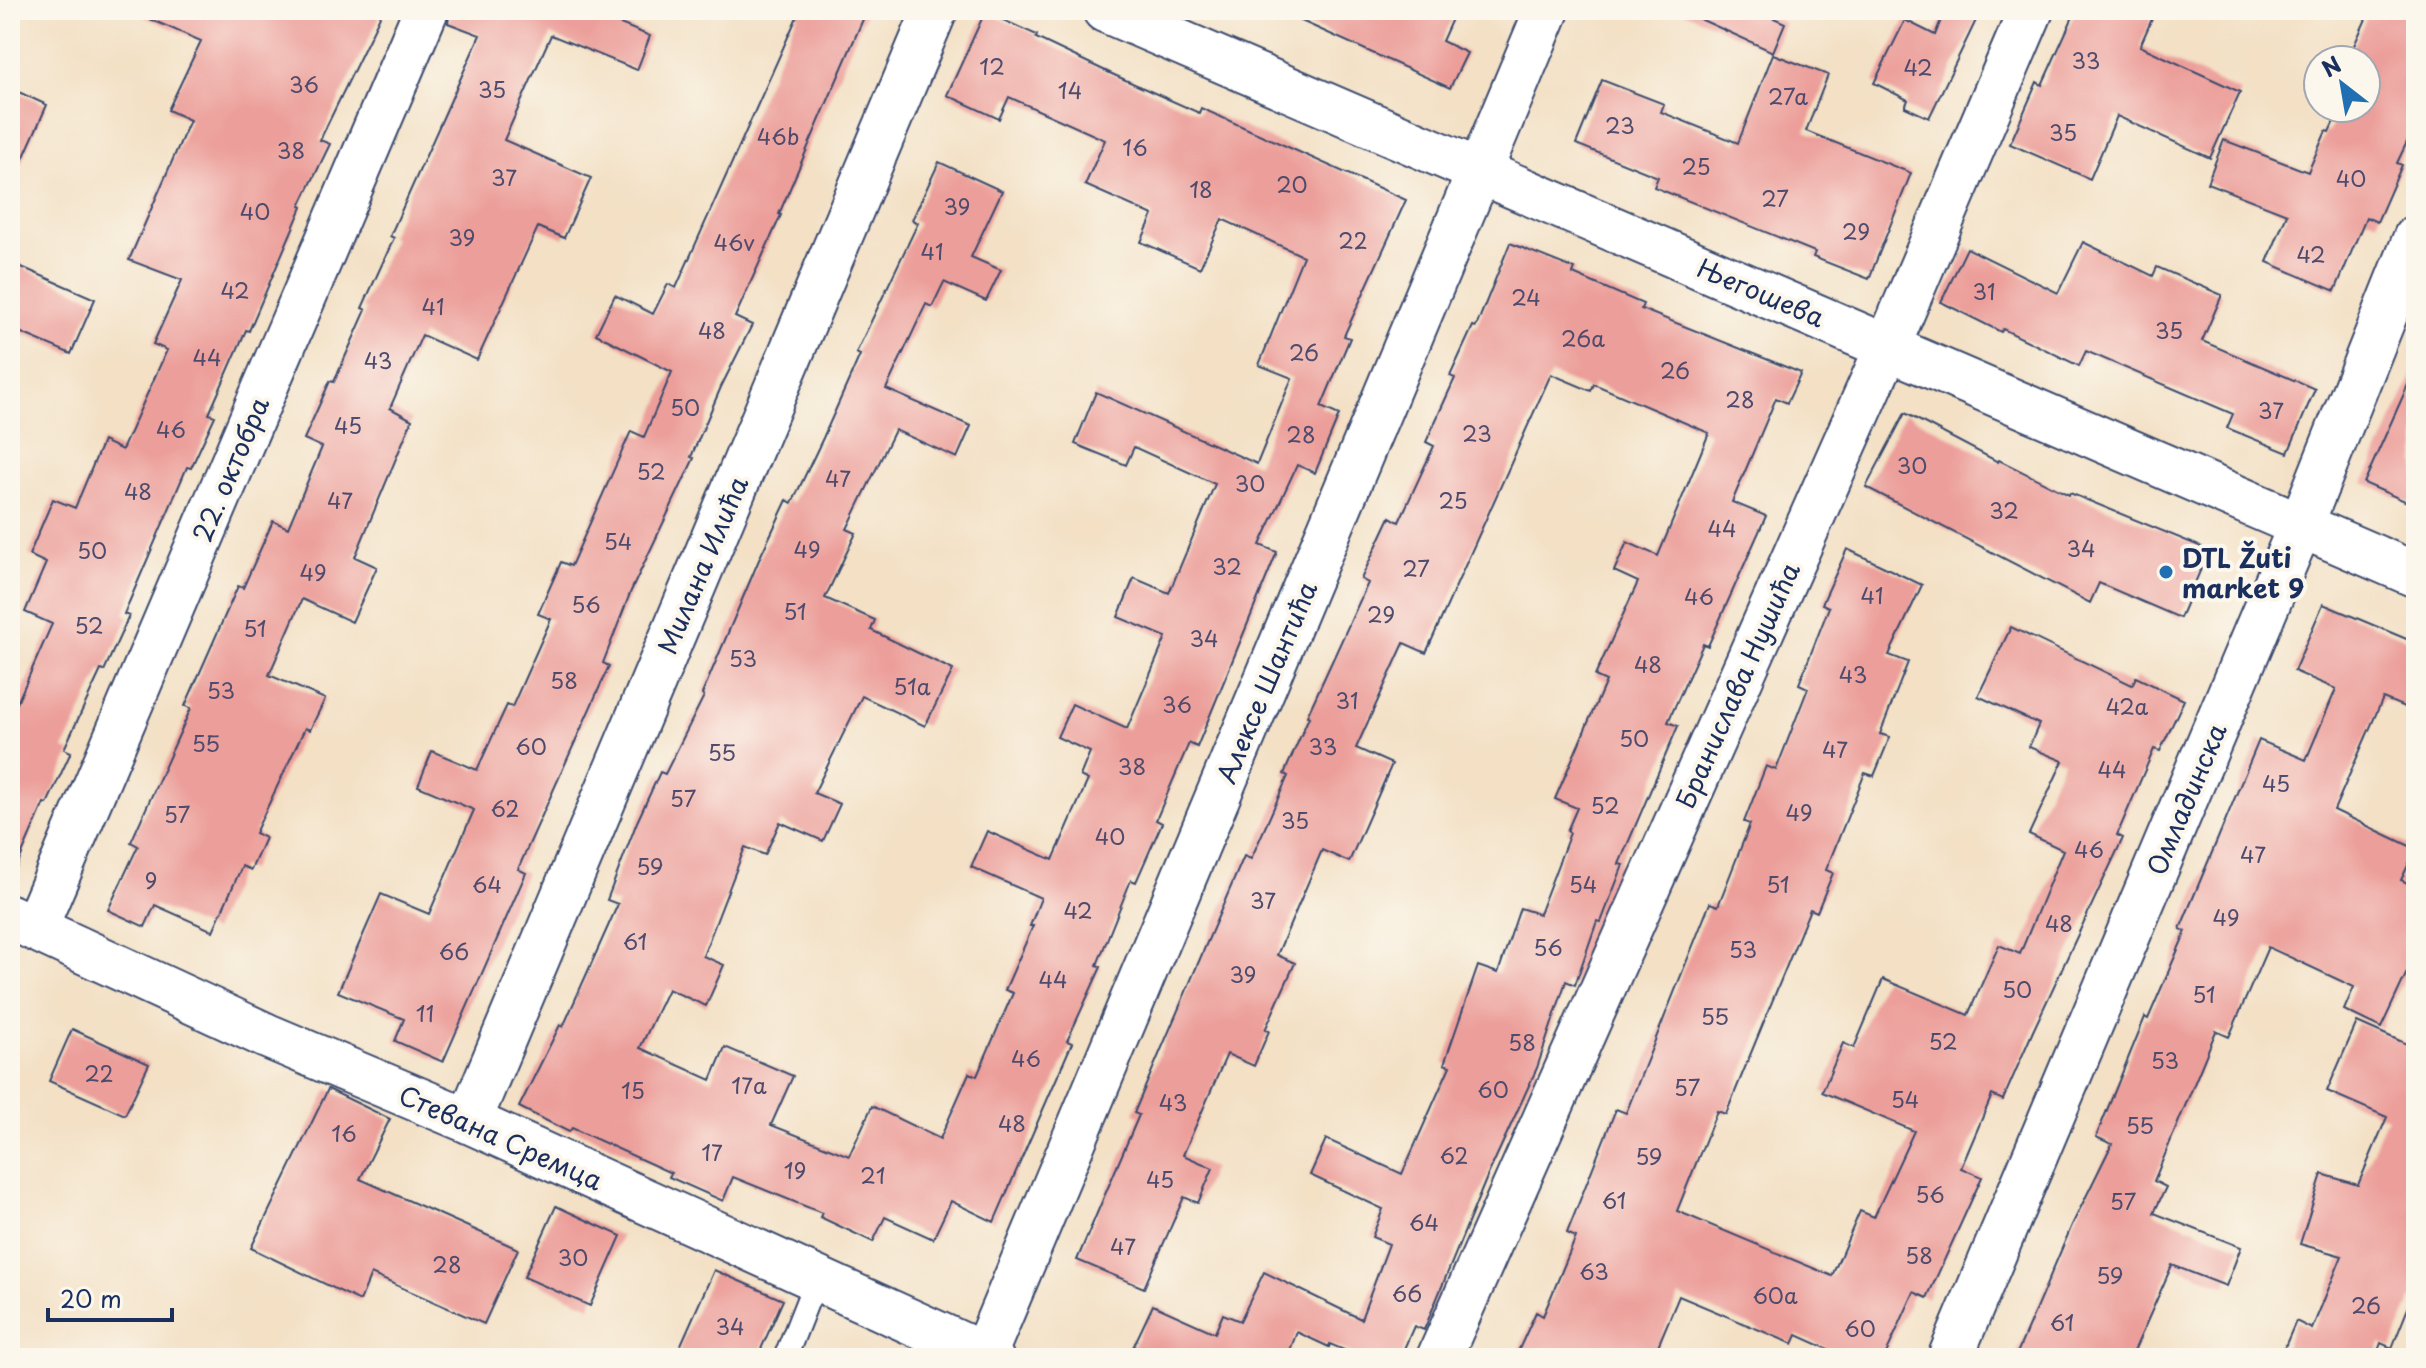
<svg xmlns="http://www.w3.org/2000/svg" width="2426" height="1368" font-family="'Playpen Sans',sans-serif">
  <rect width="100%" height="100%" fill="#fbf7ec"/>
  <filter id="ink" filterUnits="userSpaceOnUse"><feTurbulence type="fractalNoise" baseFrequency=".0125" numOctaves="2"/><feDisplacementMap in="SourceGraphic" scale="16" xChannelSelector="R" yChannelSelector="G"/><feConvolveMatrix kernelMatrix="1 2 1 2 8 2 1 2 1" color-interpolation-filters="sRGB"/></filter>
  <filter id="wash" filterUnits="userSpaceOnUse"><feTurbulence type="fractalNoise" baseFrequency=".006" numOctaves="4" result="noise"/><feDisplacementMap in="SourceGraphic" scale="32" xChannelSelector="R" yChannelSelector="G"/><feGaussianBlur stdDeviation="1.8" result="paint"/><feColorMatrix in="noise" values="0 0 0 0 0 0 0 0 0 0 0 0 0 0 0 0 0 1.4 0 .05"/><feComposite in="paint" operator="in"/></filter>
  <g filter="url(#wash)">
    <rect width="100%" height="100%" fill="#f3e0c5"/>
    <g id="blocks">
      <path fill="#ec9e9a" d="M129 10H383L320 140 330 144 300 206 302 207 249 331 246 330 209 414 215 416 191 468 187 467 124 614 129 616 104 671 101 670 64 749 71 752 47 804 44 803 10 882V719L52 624 25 612 46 563 29 555 53 499 75 508 103 441 122 450 167 350 153 344 182 280 129 260 190 120 168 110 201 41Z
        M450 10H586L650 36 637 70 551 35 504 140 591 178 564 238 538 227 477 360 422 335 390 408 412 420 355 557 377 567 352 622 302 599 269 675 325 699 310 730 305 728 255 833 265 838 251 870 242 866 213 931 155 905 145 927 108 910 138 846 131 842 191 708 185 706 238 586 243 588 273 521 288 528 322 447 304 439 330 381 334 382 366 310 362 308 394 238 390 236 480 35 448 23Z
        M800 10H867L779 214 781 215 735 317 752 325 721 387 691 457 694 458 631 591 603 663 609 666 518 869 526 873 443 1062 395 1041 404 1019 338 992 381 894 429 914 474 810 418 786 432 751 477 770 507 705 512 707 551 619 538 614 561 562 571 566 631 431 644 437 672 372 596 334 615 295 653 314 668 284 676 288Z
        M1277 10H1456L1442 41 1467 53 1450 88Z
        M1680 10H1756L1785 23 1773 52Z
        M1945 10H1981L1929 118 1905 107 1908 100 1874 83 1905 20 1935 35Z
        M2076 10H2156L2140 46 2240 92 2210 158 2117 116 2090 179 2010 144 2037 82 2042 85Z
        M2370 10H2416V123L2397 163 2402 165 2377 222 2366 217 2335 291 2267 262 2287 214 2207 183 2224 140 2308 172 2326 131 2329 132 2340 108H2366V56L2352 50Z
        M985 12 1037 35 1036 38 1112 74 1199 113 1201 108 1406 200 1344 336 1350 338 1321 407 1339 415 1315 473 1297 465 1260 545 1277 552 1197 747 1189 743 1156 820 1162 823 1136 882 1131 880 1097 965 1101 967 1067 1041 1072 1043 994 1222 951 1201 933 1239 885 1217 873 1242 820 1217 822 1213 733 1177 723 1201 669 1177 671 1173 572 1128 569 1132 519 1107 560 1025 563 1027 618 904 607 900 637 822 660 772 665 774 704 696 702 694 761 555 787 500 792 503 823 438 860 355 856 353 918 223 912 220 939 162 1002 191 971 257 1001 270 986 301 944 282 932 307 926 304 886 389 971 426 957 458 895 430 847 529 856 533 825 598 875 620 871 630 953 670 925 726 862 696 814 793 840 804 823 841 780 822 765 855 745 847 703 956 724 965 706 1006 668 989 640 1048 711 1080 725 1047 793 1076 771 1125 849 1156 872 1106 940 1139 969 1073 977 1076 1013 993 1005 990 1033 926H1030L1041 898 971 867 987 831 1053 860 1088 780 1080 776 1090 752 1057 737 1072 704 1127 729 1166 637 1118 617 1134 578 1169 593 1215 484 1134 447 1126 465 1075 444 1096 392 1257 464 1292 378 1259 365 1303 256 1222 219 1200 268 1141 242 1153 215 1085 185 1105 140 1009 97 999 119 947 95Z
        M1773 54 1828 75 1806 131 1911 173 1869 279 1813 257 1815 252 1654 187 1658 177 1576 144 1602 80 1664 104 1661 112 1738 143Z
        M10 88 47 105 10 188Z
        M2083 242 2153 276 2157 267 2222 295 2202 341 2315 389 2288 453 2227 428 2233 414 2086 351 2079 366 2003 329 2001 332 1941 302 1967 248 2058 293Z
        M1510 243 1575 269 1573 274 1643 304 1641 309 1801 373 1787 403 1776 398 1732 502 1766 516 1708 646 1703 644 1668 722 1678 726 1619 864 1623 865 1601 922 1597 921 1575 985 1566 981 1537 1068 1487 1177 1424 1330 1414 1326 1400 1358H1363L1330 1344 1329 1347 1297 1332 1287 1358H1128L1153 1305 1215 1333 1223 1314 1240 1321 1264 1272 1361 1319 1389 1244 1372 1237 1383 1209 1310 1175 1326 1139 1402 1174 1450 1066 1444 1064 1478 966 1498 973 1520 908 1539 914 1570 833 1567 831 1577 808 1555 799 1606 681 1595 676 1638 582 1614 571 1627 542 1658 556 1709 433 1594 384 1591 391 1551 374 1426 653 1404 643 1356 748 1392 764 1349 862 1322 850 1277 955 1295 963 1265 1030 1269 1031 1254 1066 1227 1054 1183 1155 1213 1168 1198 1203 1184 1197 1144 1288 1077 1260 1139 1115 1134 1113 1244 856 1251 859 1288 776 1284 774 1309 717 1307 716 1368 583 1361 579 1390 517 1399 522 1434 446 1426 442 1455 378 1450 376 1473 326 1476 327Z
        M10 262 95 299 71 354 10 328Z
        M2416 367V506L2364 483Z
        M1905 413 1998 462 1999 460 2069 495 2070 493 2209 550 2180 618 2099 583 2090 603 1866 487Z
        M1847 549 1922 585 1889 655 1908 662 1880 734 1890 737 1874 776 1865 773 1826 870 1833 873 1817 912 1810 909 1726 1114 1717 1111 1677 1211 1832 1276 1860 1211 1874 1217 1914 1131 1822 1092 1843 1043 1854 1048 1883 979 1968 1015 1999 945 2020 954 2063 850 2029 834 2063 761 2029 747 2039 724 1978 696 2011 627 2132 685 2136 677 2184 700 2160 751 2154 749 2117 835 2123 838 2033 1031 2003 1100 1992 1095 1961 1168 1982 1177 1927 1298 1914 1292 1884 1358H1848L1797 1335 1793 1344 1679 1296 1653 1358H1515L1536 1312 1543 1316 1576 1237 1567 1233 1616 1109 1626 1113 1710 903 1718 906 1750 824 1744 822 1766 766 1776 770 1808 688 1799 684 1829 607 1822 604Z
        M2323 604 2416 643V712L2383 698 2334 810 2416 849 2401 880 2416 887V953L2381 1028 2344 1010 2354 987 2268 947 2229 1037 2216 1031 2154 1181 2166 1187 2154 1213 2241 1247 2226 1286 2172 1265 2131 1358H2015L2072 1225 2112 1144 2096 1137 2145 1017 2148 1019 2186 931 2180 929 2259 740 2306 760 2336 689 2294 671Z
        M2357 1022 2416 1048V1288L2392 1348 2381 1343 2376 1356 2381 1358H2280L2296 1321 2312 1329 2342 1256 2300 1244 2322 1174 2358 1185 2387 1117 2327 1091Z
        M72 1029 149 1064 125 1115 49 1081Z
        M328 1089 390 1119 360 1179 518 1249 484 1324 371 1274 360 1301 251 1248Z
        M556 1206 621 1236 590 1306 524 1277Z
        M714 1270 783 1300 757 1358H675Z"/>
    </g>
  </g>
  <g filter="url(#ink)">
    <use href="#blocks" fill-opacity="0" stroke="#3b4a6d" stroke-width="2"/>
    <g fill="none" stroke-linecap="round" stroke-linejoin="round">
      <g stroke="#3b4a6d" stroke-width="26">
        <path id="service" d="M785 1358 817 1277"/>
      </g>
      <g stroke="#3b4a6d" stroke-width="48">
        <path id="minor" d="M1105 10 2416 575
          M10 917 267 1036 469 1121 991 1358
          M35 928 426 10
          M469 1121 935 10
          M984 1355 1547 10
          M1439 1358 1888 346 2031 10
          M1950 1358 2300 527 2416 237"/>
      </g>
      <use href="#service" stroke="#fff" stroke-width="22"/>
      <use href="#minor" stroke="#fff" stroke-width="44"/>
    </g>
  </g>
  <circle fill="#1f6fb2" stroke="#fbf7ec" stroke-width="3" cx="2166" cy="572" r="8"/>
  <g text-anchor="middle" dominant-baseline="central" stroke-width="8" stroke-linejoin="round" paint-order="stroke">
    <g font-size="22" fill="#4f4b6d">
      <text x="2086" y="59">33</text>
      <text x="992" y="65">12</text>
      <text x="1918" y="66">42</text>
      <text x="304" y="83">36</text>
      <text x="492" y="88">35</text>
      <text x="1070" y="89">14</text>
      <text x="1788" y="95">27a</text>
      <text x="1620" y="124">23</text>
      <text x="2063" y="131">35</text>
      <text x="778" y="135">46b</text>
      <text x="1135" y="146">16</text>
      <text x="291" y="149">38</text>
      <text x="1696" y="165">25</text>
      <text x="504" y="176">37</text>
      <text x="2351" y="177">40</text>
      <text x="1292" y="183">20</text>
      <text x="1201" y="188">18</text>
      <text x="1775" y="197">27</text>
      <text x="957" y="205">39</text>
      <text x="255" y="210">40</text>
      <text x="1856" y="230">29</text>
      <text x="462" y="236">39</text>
      <text x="1353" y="239">22</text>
      <text x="734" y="241">46v</text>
      <text x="932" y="250">41</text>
      <text x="2311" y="253">42</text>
      <text x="235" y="289">42</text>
      <text x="1984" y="290">31</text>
      <text x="1526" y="296">24</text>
      <text x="433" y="305">41</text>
      <text x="712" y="329">48</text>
      <text x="2169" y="329">35</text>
      <text x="1583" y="337">26a</text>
      <text x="1304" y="351">26</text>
      <text x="207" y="356">44</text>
      <text x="378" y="359">43</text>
      <text x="1675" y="369">26</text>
      <text x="1740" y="398">28</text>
      <text x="685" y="406">50</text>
      <text x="2271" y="409">37</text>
      <text x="348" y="424">45</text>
      <text x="171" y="428">46</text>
      <text x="1477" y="432">23</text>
      <text x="1301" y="433">28</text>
      <text x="1912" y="464">30</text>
      <text x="651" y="470">52</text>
      <text x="838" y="477">47</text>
      <text x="1250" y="482">30</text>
      <text x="138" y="490">48</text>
      <text x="340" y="499">47</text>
      <text x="1453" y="499">25</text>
      <text x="2004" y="509">32</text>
      <text x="1722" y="527">44</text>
      <text x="618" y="540">54</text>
      <text x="2081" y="547">34</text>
      <text x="807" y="548">49</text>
      <text x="92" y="549">50</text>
      <text x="1227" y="565">32</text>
      <text x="1416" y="567">27</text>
      <text x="313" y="571">49</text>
      <text x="1872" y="594">41</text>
      <text x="1699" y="595">46</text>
      <text x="586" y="603">56</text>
      <text x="795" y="610">51</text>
      <text x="1381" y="613">29</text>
      <text x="89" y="624">52</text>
      <text x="255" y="627">51</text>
      <text x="1204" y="637">34</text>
      <text x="743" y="657">53</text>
      <text x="1648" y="663">48</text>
      <text x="1853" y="673">43</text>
      <text x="564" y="679">58</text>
      <text x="912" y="685">51a</text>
      <text x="221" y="689">53</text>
      <text x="1347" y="699">31</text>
      <text x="1177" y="703">36</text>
      <text x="2127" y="705">42a</text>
      <text x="1634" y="737">50</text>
      <text x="206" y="742">55</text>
      <text x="531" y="745">60</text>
      <text x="1323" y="745">33</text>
      <text x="1835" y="748">47</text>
      <text x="722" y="751">55</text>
      <text x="1132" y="765">38</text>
      <text x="2112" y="768">44</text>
      <text x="2276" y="782">45</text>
      <text x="683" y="797">57</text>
      <text x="1605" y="804">52</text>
      <text x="505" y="807">62</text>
      <text x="1799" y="811">49</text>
      <text x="177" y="813">57</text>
      <text x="1295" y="819">35</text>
      <text x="1110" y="835">40</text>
      <text x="2089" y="848">46</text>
      <text x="2253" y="853">47</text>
      <text x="650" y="865">59</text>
      <text x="151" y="879">9</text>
      <text x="487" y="883">64</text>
      <text x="1583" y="883">54</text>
      <text x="1778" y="883">51</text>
      <text x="1263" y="899">37</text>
      <text x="1078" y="909">42</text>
      <text x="2226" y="916">49</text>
      <text x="2059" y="922">48</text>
      <text x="635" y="940">61</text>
      <text x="1548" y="946">56</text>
      <text x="1743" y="948">53</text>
      <text x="454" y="950">66</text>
      <text x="1243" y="973">39</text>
      <text x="1053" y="978">44</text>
      <text x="2017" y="988">50</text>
      <text x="2204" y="993">51</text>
      <text x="425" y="1012">11</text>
      <text x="1715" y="1015">55</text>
      <text x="1943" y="1040">52</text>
      <text x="1522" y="1041">58</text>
      <text x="1026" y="1057">46</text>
      <text x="2165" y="1059">53</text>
      <text x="99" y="1072">22</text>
      <text x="749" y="1084">17a</text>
      <text x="1687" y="1086">57</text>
      <text x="1493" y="1088">60</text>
      <text x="633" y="1089">15</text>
      <text x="1905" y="1098">54</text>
      <text x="1173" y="1101">43</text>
      <text x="1012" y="1122">48</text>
      <text x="2140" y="1124">55</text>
      <text x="344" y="1132">16</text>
      <text x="712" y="1151">17</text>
      <text x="1454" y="1154">62</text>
      <text x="1649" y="1155">59</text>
      <text x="795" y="1169">19</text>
      <text x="873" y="1174">21</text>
      <text x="1160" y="1178">45</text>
      <text x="1930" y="1193">56</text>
      <text x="1614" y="1199">61</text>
      <text x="2123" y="1200">57</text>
      <text x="1424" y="1221">64</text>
      <text x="1123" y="1245">47</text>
      <text x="1919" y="1254">58</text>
      <text x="573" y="1256">30</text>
      <text x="447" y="1263">28</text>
      <text x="1594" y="1270">63</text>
      <text x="2110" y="1274">59</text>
      <text x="1407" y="1292">66</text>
      <text x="1775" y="1294">60a</text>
      <text x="2366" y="1304">26</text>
      <text x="2062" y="1321">61</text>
      <text x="730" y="1325">34</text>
      <text x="1860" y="1327">60</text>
    </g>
    <g font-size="26" fill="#1b2f5e" stroke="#fbf7ec">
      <text transform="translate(1761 292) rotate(23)">Његошева</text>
      <text transform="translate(230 469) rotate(-67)">22. октобра</text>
      <text transform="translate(702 565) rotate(-67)">Милана Илића</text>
      <text transform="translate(1266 682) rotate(-67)">Алексе Шантића</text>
      <text transform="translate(1737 685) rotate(-66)">Бранислава Нушића</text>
      <text transform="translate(2186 799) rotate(-67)">Омладинска</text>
      <text transform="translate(501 1137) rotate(24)">Стевана Сремца</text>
    </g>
    <g font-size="26" font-weight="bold" fill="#1b2f5e" stroke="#fbf7ec" text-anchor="start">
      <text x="2182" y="557">DTL Žuti<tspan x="2182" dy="30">market 9</tspan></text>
    </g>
  </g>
  <rect width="2426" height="1368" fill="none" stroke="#fbf7ec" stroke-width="40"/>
  <g transform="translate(2342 84) rotate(329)"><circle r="38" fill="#fbf7ec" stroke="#a1a7b3" stroke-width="2"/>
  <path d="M0-6L14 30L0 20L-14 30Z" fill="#1f6fb2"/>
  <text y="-12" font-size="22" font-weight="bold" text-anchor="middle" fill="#1b2f5e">N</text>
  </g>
  <path d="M48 1308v12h124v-12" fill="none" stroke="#1b2f5e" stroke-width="4"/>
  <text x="60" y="1308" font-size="24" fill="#1b2f5e" stroke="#fbf7ec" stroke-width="6" paint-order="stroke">20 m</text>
</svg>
